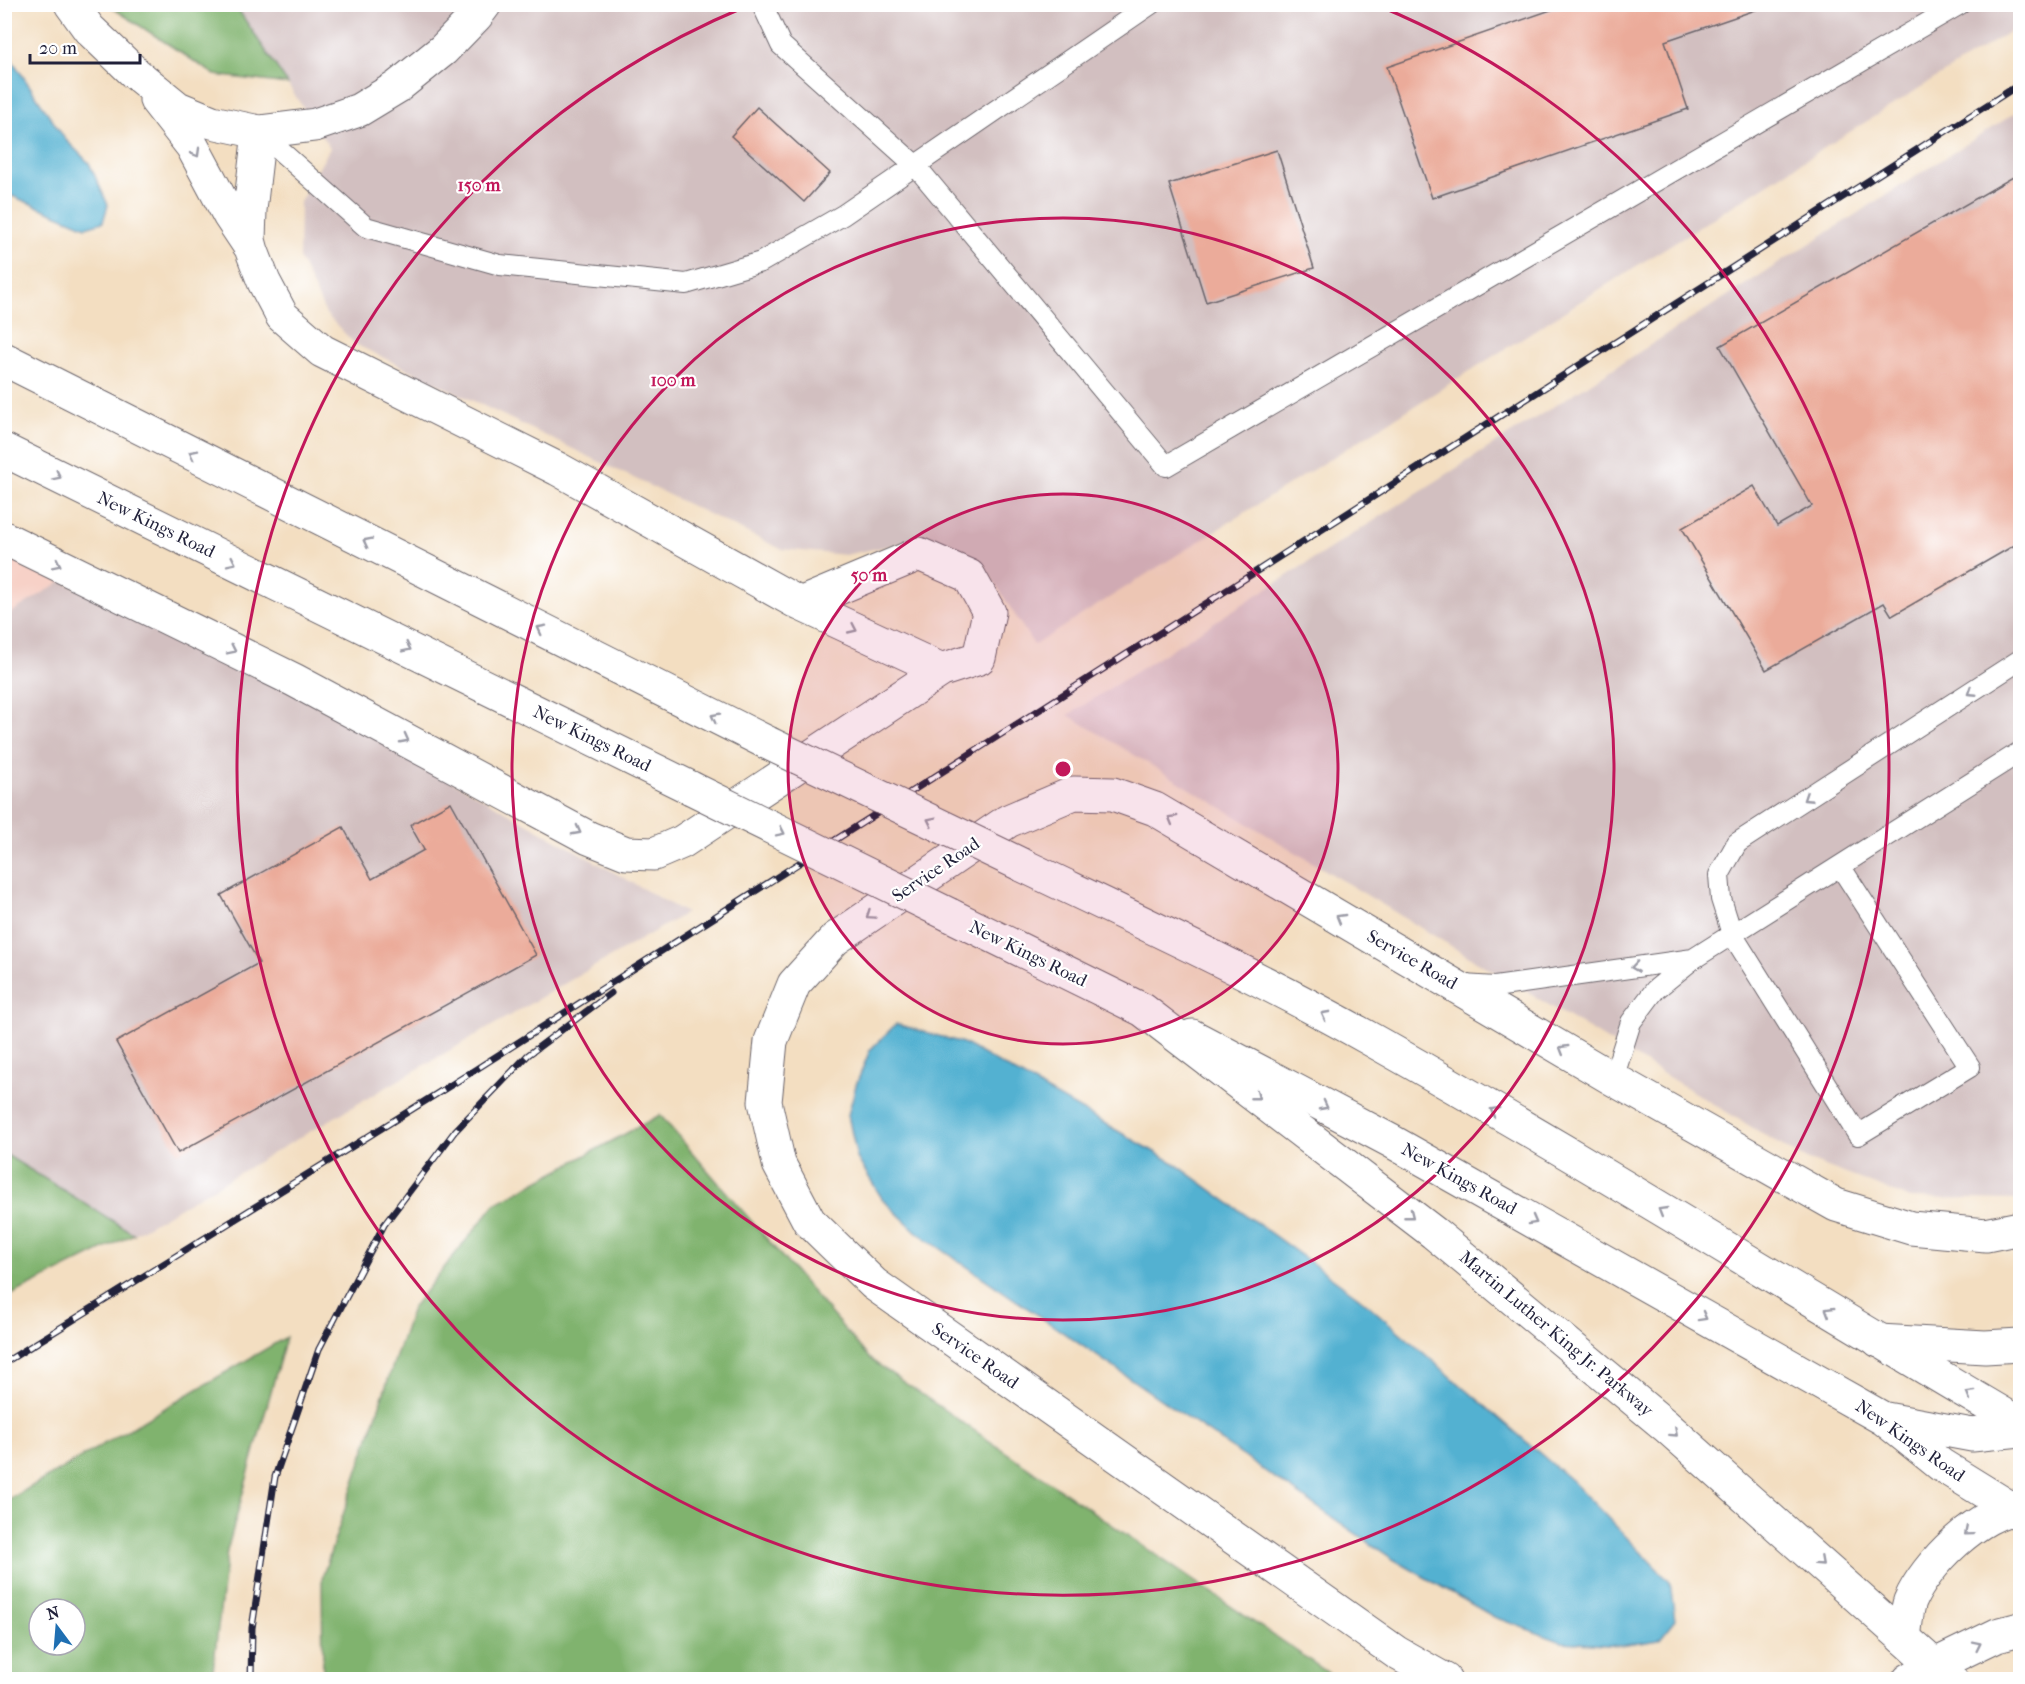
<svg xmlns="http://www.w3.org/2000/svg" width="2025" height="1684" font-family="'IM FELL French Canon',serif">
  <rect width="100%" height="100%" fill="#fff"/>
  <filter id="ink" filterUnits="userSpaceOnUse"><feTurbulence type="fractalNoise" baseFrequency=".0167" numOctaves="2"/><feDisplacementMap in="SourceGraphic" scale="12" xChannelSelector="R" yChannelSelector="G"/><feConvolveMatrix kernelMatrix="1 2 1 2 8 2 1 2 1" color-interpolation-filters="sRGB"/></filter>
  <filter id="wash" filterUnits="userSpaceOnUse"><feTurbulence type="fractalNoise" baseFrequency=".008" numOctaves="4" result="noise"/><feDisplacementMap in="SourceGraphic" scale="24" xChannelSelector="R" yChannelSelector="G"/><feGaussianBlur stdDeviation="1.35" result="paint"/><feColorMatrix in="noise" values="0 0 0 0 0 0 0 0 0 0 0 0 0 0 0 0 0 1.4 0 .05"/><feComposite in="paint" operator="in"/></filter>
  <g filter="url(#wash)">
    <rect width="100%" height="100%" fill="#f3dec1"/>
    <path fill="#f7d1c7" d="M5 553 62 581 5 617Z"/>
    <path fill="#d2bfc0" d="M2020 4V25L1034 645 982 563 927 538 845 555 781 549 355 344 326 314 299 258 300 202 330 148 235 5Z
      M2020 110V1200L1910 1198 1801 1157 1068 715Z
      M62 581 305 698 686 913 134 1234 5 1154 4 617Z"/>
    <path fill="#80b36e" stroke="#516a54" stroke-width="1.5" fill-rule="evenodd" d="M108 5H235L288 84 215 75Z
      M660 1115 870 1359 1337 1679H323L322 1578 412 1308 495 1204Z
      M4 1154H5L134 1234 5 1298Z
      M286 1337 227 1551 212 1679H5V1502ZM39 1609H75V1645H39Z"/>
    <path fill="#52b1d1" stroke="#3a6a86" stroke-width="1.5" d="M4 48 65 139 89 163 108 205 103 222 86 227 5 193Z
      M896 1024 963 1043 1174 1163 1360 1298 1572 1481 1670 1582 1675 1620 1659 1640 1620 1646 1562 1642 1494 1617 1393 1559 918 1233 883 1200 857 1158 848 1115 856 1085 870 1050Z"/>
    <g id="blocks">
      <path fill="#ebab9a" d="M1568 4 1770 5 1665 41 1688 109 1432 198 1387 67Z
        M757 107 830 173 804 202 731 136Z
        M1277 150 1314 268 1206 302 1169 184Z
        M2020 173V542L1892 616 1884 603 1766 670 1682 528 1754 486 1777 526 1812 506 1720 346Z
        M451 802 536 955 178 1153 116 1042 259 963 221 895 343 827 372 879 424 850 410 825Z"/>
    </g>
  </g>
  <g filter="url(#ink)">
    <use href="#blocks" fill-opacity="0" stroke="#6b646a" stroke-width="1.5"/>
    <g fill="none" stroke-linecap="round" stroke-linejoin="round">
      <g stroke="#6b646a" stroke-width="22">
        <path id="service" d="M762 4 781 45 915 165 1166 466 1960 4
          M259 132 366 227 500 265 686 284 761 262 843 215 1151 4
          M1840 866 1970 1067 1858 1135 1732 934 1721 899 1719 875 1737 843 2020 660
          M1463 985 1495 987 1693 959
          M1613 1079 1631 1022 1655 990 1693 959 2020 752"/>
      </g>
      <g stroke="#6b646a" stroke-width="35">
        <path id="minor" d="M71 4 89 29 135 73 178 108 212 122 259 132 315 125 359 110 397 87 443 50 476 16 485 4
          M156 100 192 146 229 215 251 248
          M259 132 250 210 249 240 252 251 264 282 282 316 322 351 558 469 800 604 942 670
          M4 538 294 680 589 838 626 853 654 854 682 842 942 670 979 658 989 612 969 576 919 554 800 604
          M1879 1341 1985 1347 2020 1345
          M1445 1680 1397 1653 874 1284 809 1221 779 1164 765 1102 771 1041 794 984 835 939 1008 821 1074 793 1113 794 1155 809 1613 1079 1836 1205 1911 1228 1986 1235 2020 1228
          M1909 1680 1935 1665"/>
      </g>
      <g stroke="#6b646a" stroke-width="35">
        <path id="primary" d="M1192 1036 1391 1141 1884 1419 1941 1465 2020 1514
          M1886 1419 1972 1435 2020 1430
          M1904 1638C1906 1626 1906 1612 1910 1601 1925 1565 1980 1510 2020 1508
          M1935 1665 1997 1635 2020 1629"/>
      </g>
      <g stroke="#6b646a" stroke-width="35">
        <path id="trunk" d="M4 359 768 743
          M4 450 691 788
          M1022 865C1139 921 1258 976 1372 1040 1591 1163 1804 1297 2020 1424
          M950 915 1143 1010 1434 1233 1666 1426 1951 1680"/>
      </g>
      <use href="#service" stroke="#fff" stroke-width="20"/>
      <use href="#minor" stroke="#fff" stroke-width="33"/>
      <use href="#primary" stroke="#fff" stroke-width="33"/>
      <use href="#trunk" stroke="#fff" stroke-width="33"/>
      <g stroke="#22223b" stroke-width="7">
        <path id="rail" d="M4 1363 467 1075 2020 84
          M251 1680 252 1628 275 1477 319 1349 384 1225 455 1131 528 1055 611 993"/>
      </g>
      <use href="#rail" stroke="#fff" stroke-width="4.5" stroke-dasharray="14" stroke-linecap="butt"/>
      <g stroke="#6b646a" stroke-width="35" stroke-linecap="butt">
        <path id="trunk-bridge" d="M768 743 1022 865
          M691 788 950 915"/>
      </g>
      <use href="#trunk-bridge" stroke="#fff" stroke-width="33"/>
    </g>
    <defs><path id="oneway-chevron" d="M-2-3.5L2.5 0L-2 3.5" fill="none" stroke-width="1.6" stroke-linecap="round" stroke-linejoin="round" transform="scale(1.5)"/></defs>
    <g stroke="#9c9ca7">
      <use href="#oneway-chevron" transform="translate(196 153) rotate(60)"/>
      <use href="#oneway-chevron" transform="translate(193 454) rotate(-153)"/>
      <use href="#oneway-chevron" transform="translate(57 476) rotate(26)"/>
      <use href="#oneway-chevron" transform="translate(367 542) rotate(-153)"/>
      <use href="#oneway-chevron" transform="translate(232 562) rotate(26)"/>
      <use href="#oneway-chevron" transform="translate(57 564) rotate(26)"/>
      <use href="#oneway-chevron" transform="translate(541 629) rotate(-153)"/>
      <use href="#oneway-chevron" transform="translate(853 629) rotate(25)"/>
      <use href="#oneway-chevron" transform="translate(407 648) rotate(26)"/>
      <use href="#oneway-chevron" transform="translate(232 650) rotate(26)"/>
      <use href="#oneway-chevron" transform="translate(1971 692) rotate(147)"/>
      <use href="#oneway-chevron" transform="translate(715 717) rotate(-153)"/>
      <use href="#oneway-chevron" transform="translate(405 739) rotate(28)"/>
      <use href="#oneway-chevron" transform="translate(1807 798) rotate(147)"/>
      <use href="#oneway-chevron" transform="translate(1172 819) rotate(-150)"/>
      <use href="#oneway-chevron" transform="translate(931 821) rotate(-154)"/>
      <use href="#oneway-chevron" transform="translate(577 831) rotate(28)"/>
      <use href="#oneway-chevron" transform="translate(781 832) rotate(26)"/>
      <use href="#oneway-chevron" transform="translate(870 915) rotate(146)"/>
      <use href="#oneway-chevron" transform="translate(1340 918) rotate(-150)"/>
      <use href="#oneway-chevron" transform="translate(1635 967) rotate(172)"/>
      <use href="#oneway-chevron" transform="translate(1325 1015) rotate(-152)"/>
      <use href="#oneway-chevron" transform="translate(1563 1049) rotate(-149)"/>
      <use href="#oneway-chevron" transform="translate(1256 1096) rotate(38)"/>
      <use href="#oneway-chevron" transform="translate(1324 1106) rotate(28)"/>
      <use href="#oneway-chevron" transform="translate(1494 1111) rotate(-150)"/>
      <use href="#oneway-chevron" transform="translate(1662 1211) rotate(-149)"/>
      <use href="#oneway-chevron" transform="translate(1410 1215) rotate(38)"/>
      <use href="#oneway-chevron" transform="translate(1533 1221) rotate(29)"/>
      <use href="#oneway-chevron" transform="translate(1829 1311) rotate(-149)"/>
      <use href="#oneway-chevron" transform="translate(1703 1317) rotate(29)"/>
      <use href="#oneway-chevron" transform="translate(1970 1394) rotate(-150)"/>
      <use href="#oneway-chevron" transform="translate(1674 1433) rotate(42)"/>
      <use href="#oneway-chevron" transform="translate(1968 1532) rotate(140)"/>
      <use href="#oneway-chevron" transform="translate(1820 1562) rotate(42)"/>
      <use href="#oneway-chevron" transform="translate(1977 1645) rotate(-26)"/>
    </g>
  </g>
  <circle cx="1063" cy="769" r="275" fill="#c2185b" fill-opacity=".12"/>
  <g fill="none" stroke="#c2185b" stroke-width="3">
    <circle cx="1063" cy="769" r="275"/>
    <circle cx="1063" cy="769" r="551"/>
    <path d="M1379 6A826 826 0 1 1 747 6"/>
  </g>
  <g text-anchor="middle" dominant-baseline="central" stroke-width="4.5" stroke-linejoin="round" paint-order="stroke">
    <g font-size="18" fill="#22223b" stroke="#fff">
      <text transform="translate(156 525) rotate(26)">New Kings Road</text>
      <text transform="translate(592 739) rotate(26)">New Kings Road</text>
      <text transform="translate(936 870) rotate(-34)">Service Road</text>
      <text transform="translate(1028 954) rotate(26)">New Kings Road</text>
      <text transform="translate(1412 960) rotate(30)">Service Road</text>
      <text transform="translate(1459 1179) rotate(29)">New Kings Road</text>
      <text transform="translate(1556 1334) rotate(40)">Martin Luther King Jr. Parkway</text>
      <text transform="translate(975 1356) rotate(35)">Service Road</text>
      <text transform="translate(1910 1441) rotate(35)">New Kings Road</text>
    </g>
  </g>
  <circle cx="1063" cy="769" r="9" fill="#c2185b" stroke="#fff" stroke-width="3"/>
  <g font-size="18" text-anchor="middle" font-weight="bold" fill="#c2185b" stroke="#fff" stroke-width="4.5" stroke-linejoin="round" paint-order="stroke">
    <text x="479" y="191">150 m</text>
    <text x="673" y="386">100 m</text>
    <text x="869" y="581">50 m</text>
  </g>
  <rect width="2025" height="1684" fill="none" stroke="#fff" stroke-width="24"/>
  <g transform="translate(57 1627) rotate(344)"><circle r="28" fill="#ffffff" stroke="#a7a7b1" stroke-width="1.5"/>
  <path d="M0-4.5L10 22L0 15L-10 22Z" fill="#1f6fb2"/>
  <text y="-9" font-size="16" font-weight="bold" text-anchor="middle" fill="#22223b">N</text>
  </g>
  <path d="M30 54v9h110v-9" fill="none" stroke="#22223b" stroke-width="3"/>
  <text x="39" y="54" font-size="18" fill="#22223b" stroke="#ffffff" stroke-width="4.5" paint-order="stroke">20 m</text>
</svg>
